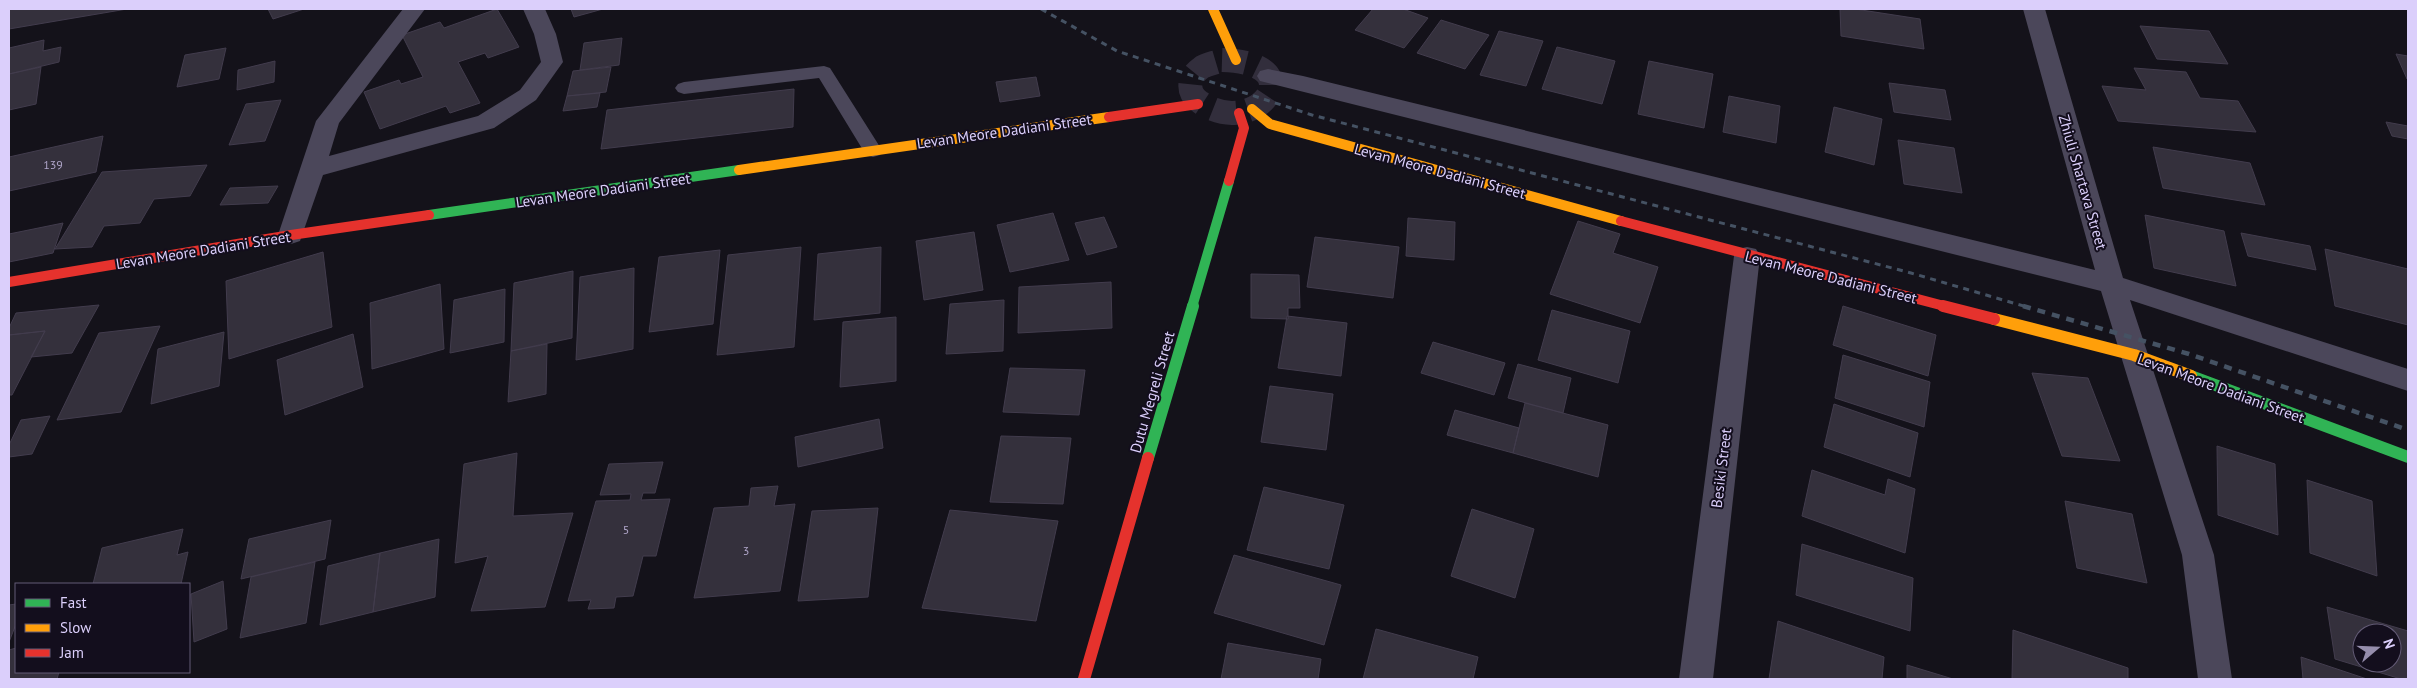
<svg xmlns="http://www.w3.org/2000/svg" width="2417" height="688" font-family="'PT Sans',sans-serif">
  <rect width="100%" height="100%" fill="#14121a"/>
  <path fill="#34303c" stroke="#423c4d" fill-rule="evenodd" d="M9 9H127L9 29Z
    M268 9H304L273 19Z
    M497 9 519 47 488 58 485 53 458 62 480 103 450 113 446 106 380 129 364 92 399 80 401 84 423 77 402 35 440 22 444 28Z
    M571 9H603L574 17Z
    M1373 9H1403L1428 18 1404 48 1355 30Z
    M1840 9H1855L1920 19 1924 49 1841 36Z
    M1441 20 1489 35 1465 69 1417 53Z
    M2140 26 2209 31 2228 64 2157 59Z
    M1499 31 1543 41 1526 86 1480 75Z
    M622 38 619 65 580 70 584 43Z
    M44 40 43 51 61 47 59 62 9 74V48Z
    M1557 47 1615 61 1602 104 1542 89Z
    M226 48 219 79 177 87 185 55Z
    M2396 54 2408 56V79H2407Z
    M275 61 274 82 237 90 238 70Z
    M1649 61 1713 74 1704 128 1638 114Z
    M41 67 36 104 9 110V74Z
    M611 67 606 92 567 96 573 71Z
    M2134 68 2186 72 2200 98 2238 101 2256 132 2118 121 2102 86 2146 90Z
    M1036 77 1040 96 1000 102 996 82Z
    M1889 83 1945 90 1951 120 1894 112Z
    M794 89 793 127 601 149 607 110Z
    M600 93 597 107 563 111 567 96Z
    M1729 96 1780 106 1776 143 1723 132Z
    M281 100 265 141 229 145 246 104Z
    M1834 107 1882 119 1874 165 1825 152Z
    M2386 122 2408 126V139L2392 136Z
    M103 136 96 172 9 191V157Z
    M1898 140 1954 148 1962 193 1904 184Z
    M2153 147 2250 163 2265 205 2163 188Z
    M207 165 190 196 154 199 140 223 104 226 92 247 55 249 102 172Z
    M278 186 268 203 220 205 230 188Z
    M1053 213 1069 260 1010 272 997 225Z
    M2145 215 2224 231 2236 286 2154 268Z
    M1104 217 1117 247 1087 255 1075 223Z
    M1408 218 1455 222 1454 260 1406 256Z
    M1578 221 1620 234 1613 253 1658 267 1640 323 1550 294Z
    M63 223 53 253 9 262V234Z
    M974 232 983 290 924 300 916 241Z
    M2241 233 2310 246 2316 270 2248 256Z
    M1315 237 1399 247 1393 298 1307 287Z
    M801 247 794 347 717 355 728 255Z
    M881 247 880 313 814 320 818 254Z
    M2325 249 2408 269V325L2335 306Z
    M720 250 713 324 649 332 659 257Z
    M323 252 332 327 229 359 226 281Z
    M634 268 633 349 576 360 580 277Z
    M573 271 572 338 511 351 514 283Z
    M1251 274 1299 275 1300 308H1288V319L1251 318Z
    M1111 282 1112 328 1018 333 1019 287Z
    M440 284 444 349 372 369 370 303Z
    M505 289 504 342 450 353 454 300Z
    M1004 300 1003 351 946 354 950 304Z
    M99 305 72 353 31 357 45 331 9 335V328L16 313Z
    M1843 306 1936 335 1928 376 1833 345Z
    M1552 310 1630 331 1618 383 1538 360Z
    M1287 316 1347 323 1341 376 1278 368Z
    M896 317V381L840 387 843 322Z
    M160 326 121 412 57 420 99 333Z
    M45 331 12 395H9V335Z
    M224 332 219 386 151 404 158 349Z
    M353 334 363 387 285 415 277 360Z
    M1433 342 1505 363 1494 395 1421 373Z
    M547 344 546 394 508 402 511 351Z
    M1843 355 1930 382 1924 427 1835 398Z
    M1518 364 1571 378 1563 413 1508 398Z
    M1010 368 1085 370 1079 415 1003 412Z
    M2032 373 2088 378 2120 461 2062 456Z
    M1270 386 1333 394 1326 450 1261 442Z
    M1525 403 1608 425 1598 477 1513 453Z
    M1834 404 1918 433 1910 477 1824 447Z
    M1455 410 1519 428 1513 453 1447 435Z
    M50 416 32 454 9 457V445L21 420Z
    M879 419 883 448 798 467 795 437Z
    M1001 436 1071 438 1063 504 990 502Z
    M2217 446 2275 464 2278 535 2218 515Z
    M517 453 513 516 573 513 545 607 471 611 488 556 455 563 464 464Z
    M663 462 655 493H643L641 500 670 499 656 556H643L633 596 616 597 614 608 588 609 591 600 568 601 596 501 630 500 631 494 600 495 609 464Z
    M1812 470 1885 495 1888 479 1915 489 1905 553 1802 516Z
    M2307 480 2372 501 2377 576 2310 553Z
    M778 486 774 506 795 504 780 591 694 598 714 508 749 506 751 488Z
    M1264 487 1344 505 1329 569 1247 550Z
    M2065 501 2132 514 2147 583 2077 568Z
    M878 508 868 597 798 601 812 511Z
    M1472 509 1534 529 1515 598 1451 576Z
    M950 510 1058 521 1036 621 922 608Z
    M331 520 325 559 241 579 249 539Z
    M183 529 177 555 188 552 181 584H93L102 548Z
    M439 539 435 597 373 612 380 553Z
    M1802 544 1913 578 1910 631 1796 595Z
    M380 553 373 612 320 625 328 566Z
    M1234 555 1341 585 1324 645 1214 613Z
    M315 562 306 623 240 638 251 577Z
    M223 581 227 629 194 642 191 594Z
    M16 604V624L9 642V605Z
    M2327 607 2408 631V679H2401L2335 659ZM2362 633H2392V663H2362Z
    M1778 621 1884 657 1882 679H1769Z
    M1376 629 1478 657 1473 679H1363Z
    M2013 630 2128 668V679H2012Z
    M1228 643 1321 659 1318 679H1221Z
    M16 648V672H59L57 679H9V650Z
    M2301 657 2367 679H2303Z
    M1907 665 1953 679H1907Z"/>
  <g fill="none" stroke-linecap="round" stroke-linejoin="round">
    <path stroke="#322e3c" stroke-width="24" stroke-dasharray="24 12" stroke-linecap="butt" d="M1222 60C1317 63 1254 141 1200 102 1186 93 1188 77 1201 68 1206 64 1215 63 1222 60Z"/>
    <path fill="#4b475a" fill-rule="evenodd" d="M824 66 830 68 880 147 882 151 880 155 873 157 866 155 819 78 684 94 678 92 675 88 678 84 684 82Z"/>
    <path fill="#4b475a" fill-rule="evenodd" d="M403 9H425L339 123 329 156 478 116 520 90 541 62 534 34 523 9H545L556 34 563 62 536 100 494 128 323 175 300 241 291 244 282 241 278 235 316 121Z
      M2023 9H2045L2123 278 2408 369V391L2130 300 2214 555 2232 679H2198L2182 555 2101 291 1268 83 1260 81 1257 76 1260 71 1268 69 1303 76 2095 270Z
      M1747 247 1756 249 1760 256 1713 679H1679L1734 256 1738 249Z"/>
    <path stroke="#30b455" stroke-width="10" d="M429 215 739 170
      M1192 307 1229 181"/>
    <path stroke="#30b455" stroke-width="12" d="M2191 376 2408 457
      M1148 458 1193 306"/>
    <path stroke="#ff9f0a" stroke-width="10" d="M1213 9 1236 60
      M1252 109 1270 124 1621 221
      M739 170 1109 117"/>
    <path stroke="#ff9f0a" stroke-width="12" d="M1994 319 2134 355 2191 376"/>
    <path stroke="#e5322d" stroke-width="10" d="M1109 117 1198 104
      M1229 181 1244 128 1239 113
      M1621 221 1948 307
      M9 282 291 235 429 215"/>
    <path stroke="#e5322d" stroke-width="12" d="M1943 306 1994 319
      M1084 679 1148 458"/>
    <path stroke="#455263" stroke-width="3" stroke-dasharray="6 5.5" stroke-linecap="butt" d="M1041 9 1117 51 1312 115 1911 273 2027 307"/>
    <path stroke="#455263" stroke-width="4.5" stroke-dasharray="8 7" stroke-linecap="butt" d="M2023 306 2189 354 2408 430"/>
  </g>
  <g text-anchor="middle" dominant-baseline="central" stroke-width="4" stroke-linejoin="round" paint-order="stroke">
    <g font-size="12" fill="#b1a7cb">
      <text x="53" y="164">139</text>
      <text x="626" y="529">5</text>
      <text x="746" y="550">3</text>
    </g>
    <g font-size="15" fill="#dbcffb" stroke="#130e1d">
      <text transform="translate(1004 131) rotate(-8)">Levan Meore Dadiani Street</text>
      <text transform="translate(1440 171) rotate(15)">Levan Meore Dadiani Street</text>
      <text transform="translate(2083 182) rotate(74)">Zhiuli Shartava Street</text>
      <text transform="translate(603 190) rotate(-8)">Levan Meore Dadiani Street</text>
      <text transform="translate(203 250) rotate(-9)">Levan Meore Dadiani Street</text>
      <text transform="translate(1831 277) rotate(14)">Levan Meore Dadiani Street</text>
      <text transform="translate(2221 388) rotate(20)">Levan Meore Dadiani Street</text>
      <text transform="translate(1152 392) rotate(-74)">Dutu Megreli Street</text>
      <text transform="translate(1721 468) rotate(-83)">Besiki Street</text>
    </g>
  </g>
  <rect width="2417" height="688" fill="none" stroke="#dbcffb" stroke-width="20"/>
  <rect x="15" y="583" width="175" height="90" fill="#130e1d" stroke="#635b76"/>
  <rect x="25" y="599" width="25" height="8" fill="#30b455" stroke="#635b76"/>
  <text x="60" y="608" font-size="15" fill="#dbcffb">Fast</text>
  <rect x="25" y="624" width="25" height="8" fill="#ff9f0a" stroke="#635b76"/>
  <text x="60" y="633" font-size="15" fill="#dbcffb">Slow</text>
  <rect x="25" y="649" width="25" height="8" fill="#e5322d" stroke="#635b76"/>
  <text x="60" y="658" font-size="15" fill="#dbcffb">Jam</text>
  <g transform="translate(2377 648) rotate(71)"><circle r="24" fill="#130e1d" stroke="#635b76"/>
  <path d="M0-4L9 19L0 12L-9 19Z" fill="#958dac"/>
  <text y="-8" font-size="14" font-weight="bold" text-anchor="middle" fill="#dbcffb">N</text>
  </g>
</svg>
